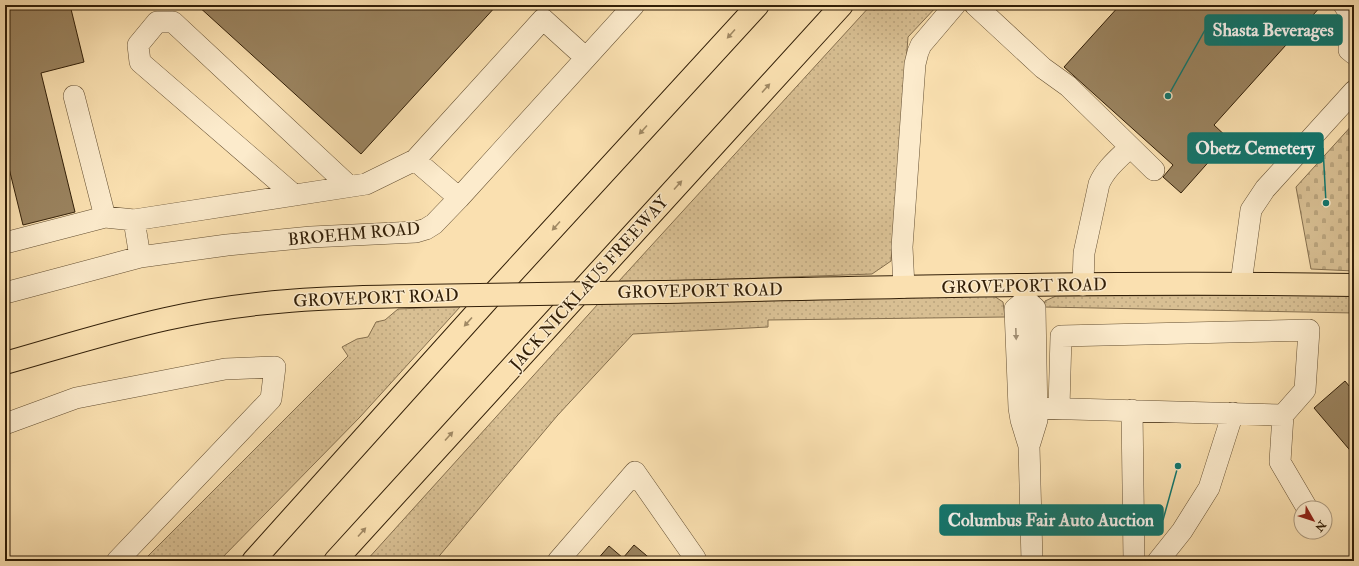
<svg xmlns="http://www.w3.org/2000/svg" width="1359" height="566" font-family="'IM FELL Double Pica',serif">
  <defs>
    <pattern id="grass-dots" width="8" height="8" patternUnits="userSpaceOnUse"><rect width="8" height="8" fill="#d8bf93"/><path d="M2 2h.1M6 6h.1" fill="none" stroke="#baa47d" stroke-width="1.8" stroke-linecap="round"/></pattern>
    <pattern id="cemetery-stones" width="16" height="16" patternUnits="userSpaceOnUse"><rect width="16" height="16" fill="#d8bf93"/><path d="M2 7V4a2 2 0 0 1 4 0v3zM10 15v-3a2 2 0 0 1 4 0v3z" fill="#baa47d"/></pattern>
  </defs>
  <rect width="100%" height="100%" fill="#fae0b0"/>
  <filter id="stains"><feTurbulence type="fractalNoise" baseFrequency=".005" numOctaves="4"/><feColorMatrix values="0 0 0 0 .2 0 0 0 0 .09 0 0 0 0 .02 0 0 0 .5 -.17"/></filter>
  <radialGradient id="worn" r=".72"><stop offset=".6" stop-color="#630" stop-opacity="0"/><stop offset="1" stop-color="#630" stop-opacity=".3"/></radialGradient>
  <path fill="url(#grass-dots)" stroke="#856f4e" d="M871 5H938L908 37 891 261 872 274 677 281H619Z
    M1354 295V313L1044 307 1045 301 1056 296Z
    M994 296 1003 302 1005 317 768 320V327L633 334 557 416 435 561H366L598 304Z
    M444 307H460L360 417 219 561H143L348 356 342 347 357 339 368 337 376 322 385 320 398 309Z"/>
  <path fill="url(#cemetery-stones)" stroke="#856f4e" d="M1354 123V271L1311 269 1296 187Z"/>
  <path fill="#9a835f" stroke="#321f08" d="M5 5H70L84 62 41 73 75 212 23 225 5 152Z
    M197 5H497L361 154Z
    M1120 5H1322L1214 125 1229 139 1181 193 1163 177 1173 165 1064 67Z
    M1345 381 1354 392V455L1314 408Z
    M634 545 653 561H596L609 546 623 558Z"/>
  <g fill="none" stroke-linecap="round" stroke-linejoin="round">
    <g stroke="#644f32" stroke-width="22">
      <path id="minor" d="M975 5 1043 68 1068 86 1154 170
        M1344 5 1350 14 1349 50 1354 54
        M74 96 105 217
        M415 160 459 198
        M294 195 140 62 138 45 157 22H173L349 186
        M134 220 140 257
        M5 243 105 217 134 220 366 184 415 160 543 19 586 58
        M1241 283 1251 210 1265 189 1354 91
        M1026 285V300L1035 308 1037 420 1029 446 1021 420 1019 408 1015 309 1026 300
        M1083 285 1084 253 1099 184C1105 169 1119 158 1130 147
        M904 287 902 247 915 64 918 52 921 45 955 5
        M5 293 140 257 227 245 311 237 416 232 426 229 434 224 459 198 634 5
        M1037 408 1283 415 1305 390 1309 330 1061 336 1059 408
        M1132 410 1134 561
        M1283 415 1280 462 1307 508
        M5 424 76 398 225 369 275 367 271 399 117 561
        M1029 446 1032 561
        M558 561 635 472 695 558 693 561
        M1158 561 1182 531 1209 488 1233 413"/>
    </g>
    <g stroke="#321f08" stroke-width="24">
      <path id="major" d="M660 292C891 287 1123 281 1354 285
        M5 363C58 348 112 331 166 319 249 300 333 297 417 296"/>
    </g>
    <g stroke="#321f08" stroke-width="24">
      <path id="highway" d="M253 561 493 294 758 5
        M335 561 842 5"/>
    </g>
    <use href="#minor" stroke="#fcebcc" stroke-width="21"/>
    <use href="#major" stroke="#fae0b0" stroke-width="22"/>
    <use href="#highway" stroke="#fae0b0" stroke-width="22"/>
    <g stroke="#321f08" stroke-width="24" stroke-linecap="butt">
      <path id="major-bridge" d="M417 296 660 292"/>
    </g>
    <use href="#major-bridge" stroke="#fae0b0" stroke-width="22"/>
  </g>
  <defs><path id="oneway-solid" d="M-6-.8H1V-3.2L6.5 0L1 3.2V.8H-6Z"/></defs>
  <g fill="#a08964">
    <use href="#oneway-solid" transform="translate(731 34) rotate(132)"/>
    <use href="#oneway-solid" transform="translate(766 88) rotate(-48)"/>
    <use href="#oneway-solid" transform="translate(643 130) rotate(132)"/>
    <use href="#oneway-solid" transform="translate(678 185) rotate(-48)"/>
    <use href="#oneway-solid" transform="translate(556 226) rotate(132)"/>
    <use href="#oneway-solid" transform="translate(468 322) rotate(132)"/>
    <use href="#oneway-solid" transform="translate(449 436) rotate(-48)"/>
    <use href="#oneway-solid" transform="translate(362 532) rotate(-48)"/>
  </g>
  <use fill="#a18f74" href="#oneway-solid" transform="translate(1016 334) rotate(88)"/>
  <g text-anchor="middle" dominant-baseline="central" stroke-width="3" stroke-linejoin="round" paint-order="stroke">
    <g font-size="17" fill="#321f08" stroke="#fcebcc">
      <text transform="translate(354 234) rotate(-5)">BROEHM ROAD</text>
      <text transform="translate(589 283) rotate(-48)">JACK NICKLAUS FREEWAY</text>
      <text transform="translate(1024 286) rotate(-1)">GROVEPORT ROAD</text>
      <text transform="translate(700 291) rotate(-1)">GROVEPORT ROAD</text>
      <text transform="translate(376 298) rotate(-2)">GROVEPORT ROAD</text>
    </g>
  </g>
  <path fill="none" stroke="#0f766e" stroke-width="1.5" d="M1168 96L1205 30M1326 203L1323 148M1178 466L1163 520"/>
  <g fill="#0f766e" stroke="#fcebcc" stroke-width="1.5">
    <circle cx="1168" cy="96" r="4"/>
    <circle cx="1326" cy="203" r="4"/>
    <circle cx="1178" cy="466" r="4"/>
  </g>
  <g fill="#0f766e" stroke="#0f766e" stroke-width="1.5">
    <rect x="1205" y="15" width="137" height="30" rx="4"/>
    <rect x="1188" y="133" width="135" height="30" rx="4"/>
    <rect x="940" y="505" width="223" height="30" rx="4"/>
  </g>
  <g font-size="18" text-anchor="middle" font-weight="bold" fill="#fff">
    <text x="1273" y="36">Shasta Beverages</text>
    <text x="1255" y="154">Obetz Cemetery</text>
    <text x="1051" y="526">Columbus Fair Auto Auction</text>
  </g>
  <rect width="1359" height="566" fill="none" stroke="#fae0b0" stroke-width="20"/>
  <rect x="6" y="6" width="1347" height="554" fill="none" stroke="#321f08" stroke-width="2"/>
  <rect x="10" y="10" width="1339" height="546" fill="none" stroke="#321f08"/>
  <g transform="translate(1313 520) rotate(129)"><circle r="19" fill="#fcebcc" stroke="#ab997e"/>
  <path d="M0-3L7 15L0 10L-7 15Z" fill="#8f2418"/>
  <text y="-6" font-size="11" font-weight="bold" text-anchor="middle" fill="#321f08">N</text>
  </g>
  <rect width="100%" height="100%" filter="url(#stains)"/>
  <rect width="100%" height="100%" fill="url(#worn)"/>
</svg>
